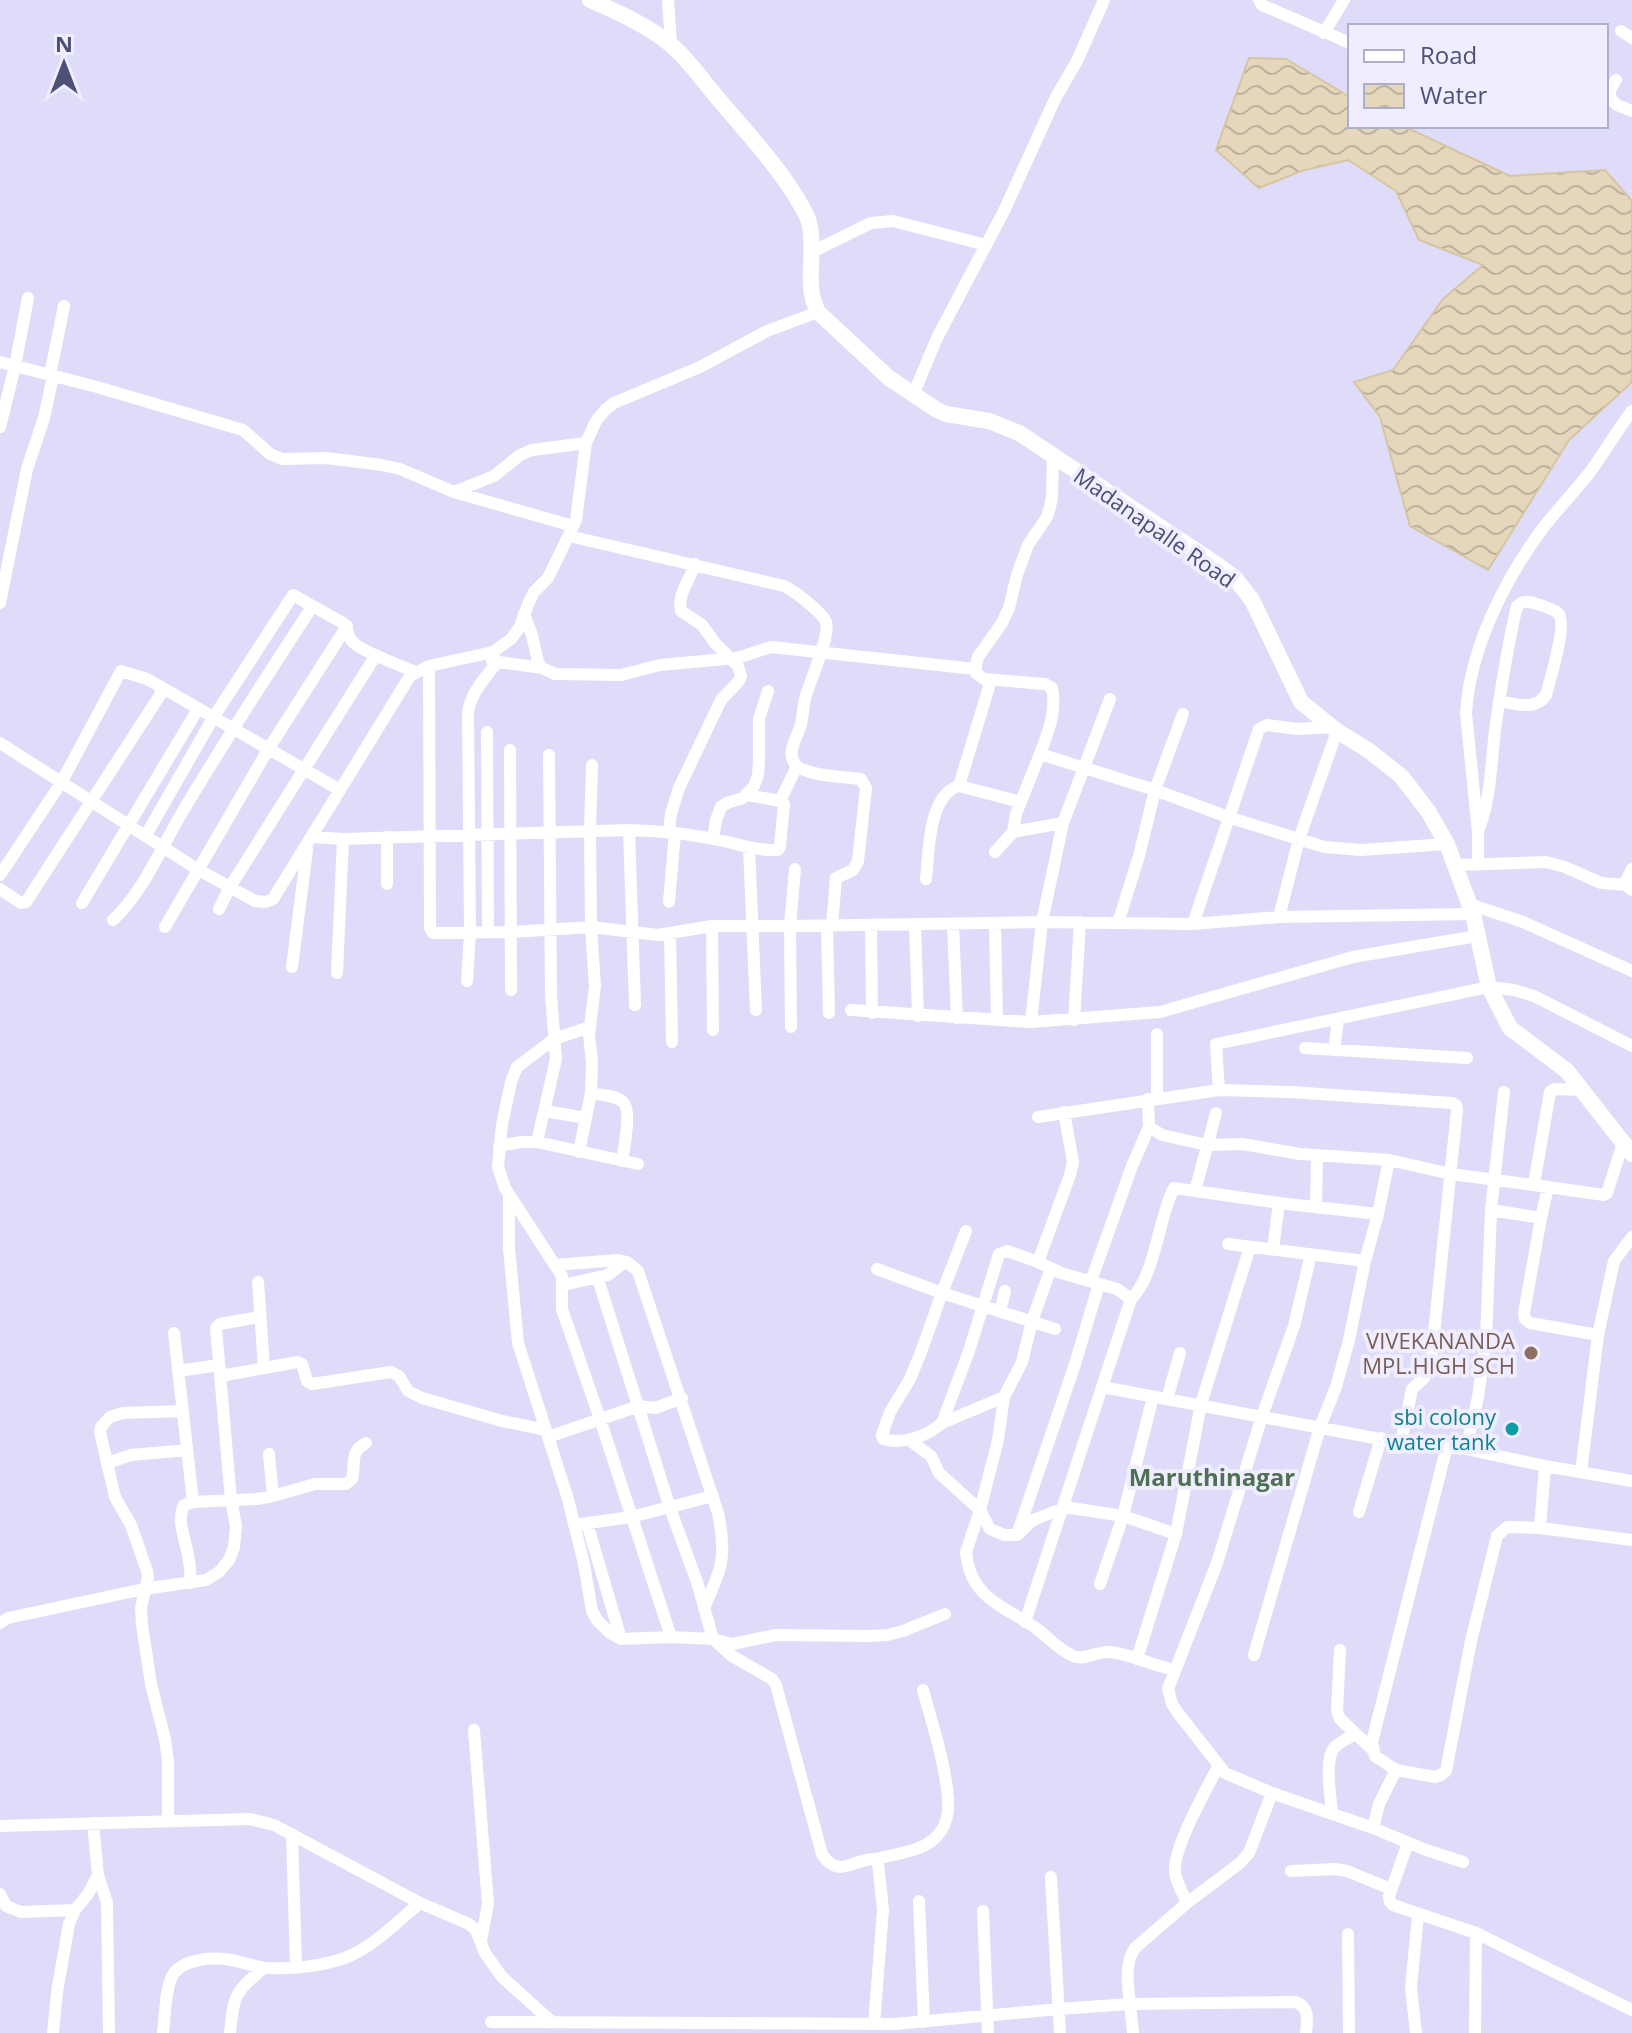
<svg xmlns="http://www.w3.org/2000/svg" width="1632" height="2033" font-family="'Open Sans',sans-serif">
  <defs>
    <pattern id="water-waves" width="16" height="10" patternUnits="userSpaceOnUse" patternTransform="scale(2)"><rect width="16" height="10" fill="#e5d7bc"/><path d="M0 5q4-4 8 0t8 0" fill="none" stroke="#bcb19d"/></pattern>
  </defs>
  <rect width="100%" height="100%" fill="#eae7fc"/>
  <path fill="#dedcf8" fill-rule="evenodd" d="M0 0H1632V2033H0ZM1350 26H1606V126H1350Z"/>
  <path fill="url(#water-waves)" stroke="#d7c5a2" stroke-width="2" d="M1249 58 1286 59 1350 97V126H1403L1510 176 1605 170 1632 201V382L1569 440 1488 570 1410 526 1380 417 1354 382 1393 370 1443 299 1483 265 1419 240 1396 191 1348 160 1301 171 1259 188 1216 150Z"/>
  <g fill="none" stroke-linecap="round" stroke-linejoin="round">
    <path stroke="#fff" stroke-width="12" d="M668 0 671 44
      M1259 0 1262 5 1350 43
      M1621 31 1632 38
      M1324 33 1344 0
      M1616 80 1610 90V98L1617 105 1632 111
      M810 253 871 223 893 221 986 245
      M0 362 97 387 243 430 270 454 282 459 326 458 382 465 400 469 454 492 573 526
      M50 375 64 306
      M913 395 937 338 1004 211 1056 97 1077 61 1104 0
      M0 427 15 366 28 298
      M454 492 494 476 520 455 532 450 586 443
      M569 536 784 586C793 590 822 612 826 622 831 635 809 683 805 699 803 707 803 716 801 724 798 736 785 753 796 765 805 776 847 777 861 779L866 788 858 861 853 870 836 878 832 926
      M0 603 27 469 44 418 53 376
      M524 614 532 635 538 662 542 668 555 674 621 675 660 665 737 658 771 647 975 669
      M492 661 542 668
      M429 666 430 928 433 933 512 932 591 927 658 935 712 926H790L1042 922 1193 924 1279 917 1473 914
      M487 732 488 931
      M0 743 197 869 255 901 266 902 273 899 410 676 429 666 493 652 511 639 520 627 528 604 534 592 548 578 576 520 586 443 596 421 605 410 614 403 700 367 767 331 818 312
      M510 750 511 990
      M1040 754C1048 733 1057 710 1052 688L1045 684 984 679 976 673V664L978 657 1002 623 1009 608 1017 575 1028 545 1047 517 1050 507 1052 497 1053 456
      M959 786 991 680
      M780 801 797 766
      M1063 823 1110 699
      M1479 829C1491 797 1491 764 1495 730 1501 688 1507 647 1517 606 1525 599 1530 602 1540 605 1545 607 1554 609 1558 613 1568 623 1550 680 1546 695 1535 711 1517 704 1499 701
      M629 830 635 1005
      M669 832 671 814 679 788 721 700 739 681 741 676 738 666 715 643 702 625 681 611C677 594 690 580 695 564
      M146 835 213 718 293 595 343 623C349 629 347 634 351 640 357 650 404 667 416 672
      M312 837 343 839 629 830C660 831 692 834 723 841 742 845 758 851 778 850L780 847 784 804 780 801 748 795
      M387 837V884
      M713 839 716 820 721 807 727 803 743 798 754 786 758 775 759 762V719L768 691
      M749 848 756 1010
      M995 852 1013 832
      M1455 865 1546 862 1565 867 1601 883 1627 885
      M1478 865V832L1466 713C1470 648 1505 579 1543 528 1558 509 1575 491 1590 472 1605 452 1617 430 1632 411
      M0 875 61 783 121 671 147 679 340 790
      M926 879C929 852 928 795 959 786L1021 802
      M0 889 21 903 26 902 164 689
      M1632 890 1629 888 1626 881 1632 869
      M669 902 675 833
      M82 903 198 709
      M1469 904 1523 922 1632 971
      M219 909 230 887 376 655
      M1279 917 1299 839 1337 731
      M113 920C142 894 162 846 183 811 224 742 268 674 312 607
      M995 923 997 1020
      M1118 923 1139 856 1155 790 1183 714
      M915 924 918 1016
      M953 924 957 1018
      M1193 924 1259 729 1267 725 1297 729 1333 727
      M871 925 872 1013
      M712 926 713 1030
      M827 926 829 1013
      M165 927 269 748 347 626
      M670 933 672 1042
      M292 967 307 850
      M337 973 343 839
      M467 981 470 933 468 712C471 692 486 677 498 661
      M851 1010 1031 1022 1160 1012 1353 957 1477 936
      M1074 1020 1080 922
      M1031 1022 1042 922 1063 823 1013 832 1016 814 1040 754 1155 790 1228 817 1324 847 1361 850 1447 844
      M590 1027 554 1039 517 1067 511 1082 502 1125 498 1167 505 1188 562 1276V1309L600 1419 671 1637
      M791 1027 790 926 795 869
      M1157 1034V1098
      M1305 1048 1467 1058
      M1334 1050 1338 1020
      M591 1093C600 1095 615 1095 623 1102 632 1110 624 1148 622 1161
      M1148 1099 1149 1127 1162 1135 1207 1145 1242 1144 1300 1154 1389 1160 1451 1174 1548 1187 1541 1218 1524 1313 1525 1319 1530 1323 1598 1335
      M545 1111 586 1118
      M1038 1117 1219 1090
      M537 1142 556 1059 551 995 549 755
      M499 1146 521 1142H537L638 1164
      M579 1152 591 1093 592 1062 589 1035 595 986 591 927 590 831 592 765
      M1534 1184 1550 1092 1555 1089 1581 1090
      M1548 1187 1604 1195 1607 1193 1623 1143
      M1195 1191 1216 1113
      M509 1194V1248L518 1343 568 1499 584 1564 592 1611 597 1620 610 1633 621 1639 671 1637 713 1639 732 1644 776 1635 870 1636 887 1635 903 1631 945 1614
      M1316 1207 1317 1155
      M1491 1210 1541 1218
      M1378 1214 1279 1203 1174 1188C1158 1218 1156 1275 1131 1299L1102 1387 1401 1443 1466 1449 1545 1466 1632 1481
      M1228 1244 1365 1261
      M1273 1249 1279 1203
      M1311 1254 1294 1326 1262 1416 1217 1563 1168 1689 1172 1704 1178 1713 1225 1773 1272 1793 1373 1828 1426 1850 1463 1862
      M1038 1262 1070 1175 1073 1162 1064 1112
      M555 1265 618 1260 627 1262 638 1271 718 1513C727 1558 722 1567 704 1608
      M1051 1268 1032 1321 1022 1362 1004 1397 998 1440 980 1510 966 1552C970 1597 1001 1605 1033 1626 1046 1635 1059 1650 1073 1656 1084 1661 1098 1651 1109 1652 1132 1654 1153 1666 1175 1670
      M877 1269 942 1293 966 1231
      M598 1279 670 1508 697 1582 713 1639 732 1656 772 1679 776 1685 822 1854C839 1881 855 1857 876 1859L878 1863 883 1910 874 2024
      M1091 1281 1132 1166 1149 1127
      M258 1282 264 1368
      M563 1285 608 1275 625 1262
      M1000 1311 1005 1291
      M174 1333 193 1502
      M178 1371 219 1365
      M220 1376 298 1362 302 1364 307 1381 312 1384 391 1372 399 1376 408 1391 422 1398 502 1421 546 1430
      M1004 1397 942 1423C927 1436 903 1445 883 1439L882 1435 890 1412 910 1379 921 1352 942 1293 1055 1329
      M1167 1399 1180 1353
      M942 1423 969 1351 999 1254 1007 1251 1038 1262 1061 1273 1117 1289 1131 1299
      M548 1437 639 1406 655 1408 682 1398
      M909 1440 931 1456 939 1473 980 1510 990 1529 1004 1535H1017L1033 1520 1061 1509 1071 1508 1123 1516 1176 1534
      M1401 1443 1412 1389 1424 1378 1431 1362 1457 1110 1456 1105 1452 1103 1290 1092 1219 1090 1216 1044 1489 987 1514 990 1534 996 1632 1046
      M1466 1449 1478 1397 1486 1340 1491 1210 1504 1092
      M269 1454 273 1496
      M107 1463 131 1455 187 1450
      M1581 1472 1598 1335 1614 1261 1632 1237
      M1359 1512 1381 1438
      M587 1523 621 1639
      M574 1525 631 1517 713 1496
      M1540 1528 1545 1466
      M1018 1532 1075 1364 1099 1284
      M191 1583C190 1572 190 1561 187 1550 184 1536 177 1519 184 1505L193 1502 257 1499 273 1496 315 1484H346L352 1479C356 1462 349 1452 366 1443
      M1100 1584 1123 1516 1153 1397
      M1025 1622 1102 1387
      M0 1623 8 1618 144 1589 206 1580 219 1572 229 1560 234 1547 236 1526 231 1500 216 1328 220 1324 260 1317
      M1340 1650 1337 1711 1340 1719 1372 1749
      M1254 1655 1320 1427 1336 1387 1349 1340 1365 1261 1378 1214 1389 1160
      M1137 1659 1176 1534 1201 1404 1250 1247
      M474 1730 488 1904 481 1941
      M1396 1770 1435 1777 1441 1775 1446 1771 1471 1641 1497 1536 1507 1527 1540 1528 1632 1540
      M1272 1793 1249 1853 1240 1863 1187 1903 1135 1948C1124 1963 1128 1987 1130 2004L1296 2002C1310 2008 1307 2019 1306 2033
      M1332 1814C1331 1797 1324 1761 1334 1748 1340 1741 1349 1738 1356 1734
      M168 1821V1761L165 1739 151 1684 142 1625 141 1608 148 1577 147 1571 131 1525 115 1497 100 1432 101 1427 110 1417 123 1413 183 1411
      M93 1823 98 1875 107 1903 109 2033
      M0 1826 250 1819 274 1825 420 1903 469 1924 476 1930 485 1953 502 1977 552 2022
      M1373 1828 1379 1804 1396 1770 1375 1756 1372 1742 1447 1446
      M292 1834 296 1967
      M1408 1843 1389 1896 1390 1902 1393 1905 1476 1933 1632 2010
      M876 1859C894 1854 920 1852 934 1839 942 1832 947 1821 948 1811 950 1778 932 1723 923 1690
      M1291 1871 1335 1869 1347 1871 1391 1889
      M1051 1877 1060 2033
      M0 1894 6 1906 21 1912 75 1910
      M919 1901 924 2022
      M1187 1903C1183 1894 1177 1883 1175 1873 1172 1849 1207 1788 1219 1765
      M983 1911 988 2033
      M1348 1934 1349 2033
      M491 2022 895 2024 1059 2009 1130 2004 1133 2033
      M53 2033 57 1992 69 1924 75 1910 88 1894 98 1875
      M163 2033C165 2018 165 1985 174 1973 186 1958 214 1957 231 1960 243 1962 255 1967 267 1968 289 1969 314 1967 335 1961 368 1953 394 1924 420 1903
      M230 2033C234 1995 234 1992 264 1968
      M1416 2033 1411 1988 1418 1915
      M1475 2033 1476 1933"/>
    <path stroke="#fff" stroke-width="16" d="M590 0C617 12 647 25 670 44 687 58 701 78 715 95 742 127 772 159 795 195 800 204 806 212 809 222 817 252 803 284 818 312L889 378 937 410 946 414 989 421 1019 433 1216 564 1235 578 1252 600 1301 702 1337 731 1368 750 1401 776 1428 811 1447 844 1473 914 1489 987 1510 1028 1567 1071 1632 1154"/>
  </g>
  <circle fill="#8d6e63" stroke="#efedff" stroke-width="3" cx="1531" cy="1353" r="8"/>
  <circle fill="#0f9aa8" stroke="#efedff" stroke-width="3" cx="1512" cy="1429" r="8"/>
  <g text-anchor="middle" dominant-baseline="central" stroke-width="8" stroke-linejoin="round" paint-order="stroke">
    <g font-size="22" fill="#4c5175" stroke="#efedff">
      <text transform="translate(1155 527) rotate(35)">Madanapalle Road</text>
    </g>
    <g font-size="22" fill="#785e54" stroke="#efedff" text-anchor="end">
      <text x="1515" y="1340">VIVEKANANDA<tspan x="1515" dy="25">MPL.HIGH SCH</tspan></text>
    </g>
    <g font-size="22" fill="#0d838f" stroke="#efedff" text-anchor="end">
      <text x="1496" y="1416">sbi colony<tspan x="1496" dy="25">water tank</tspan></text>
    </g>
    <g font-size="24" font-weight="bold" fill="#4e7054" stroke="#efedff">
      <text x="1212" y="1476">Maruthinagar</text>
    </g>
  </g>
  <rect x="1348" y="24" width="260" height="104" fill="#efedff" stroke="#aeafc8" stroke-width="2"/>
  <rect x="1364" y="50" width="40" height="12" fill="#ffffff" stroke="#aeafc8" stroke-width="2"/>
  <text x="1420" y="64" font-size="24" fill="#4c5175">Road</text>
  <rect x="1364" y="84" width="40" height="24" fill="url(#water-waves)" stroke="#aeafc8" stroke-width="2"/>
  <text x="1420" y="104" font-size="24" fill="#4c5175">Water</text>
  <g transform="translate(64 64)" stroke="#efedff" stroke-width="6" paint-order="stroke">
  <path d="M0-6L14 30L0 20L-14 30Z" fill="#4c5175"/>
  <text y="-12" font-size="22" font-weight="bold" text-anchor="middle" fill="#4c5175">N</text>
  </g>
</svg>
